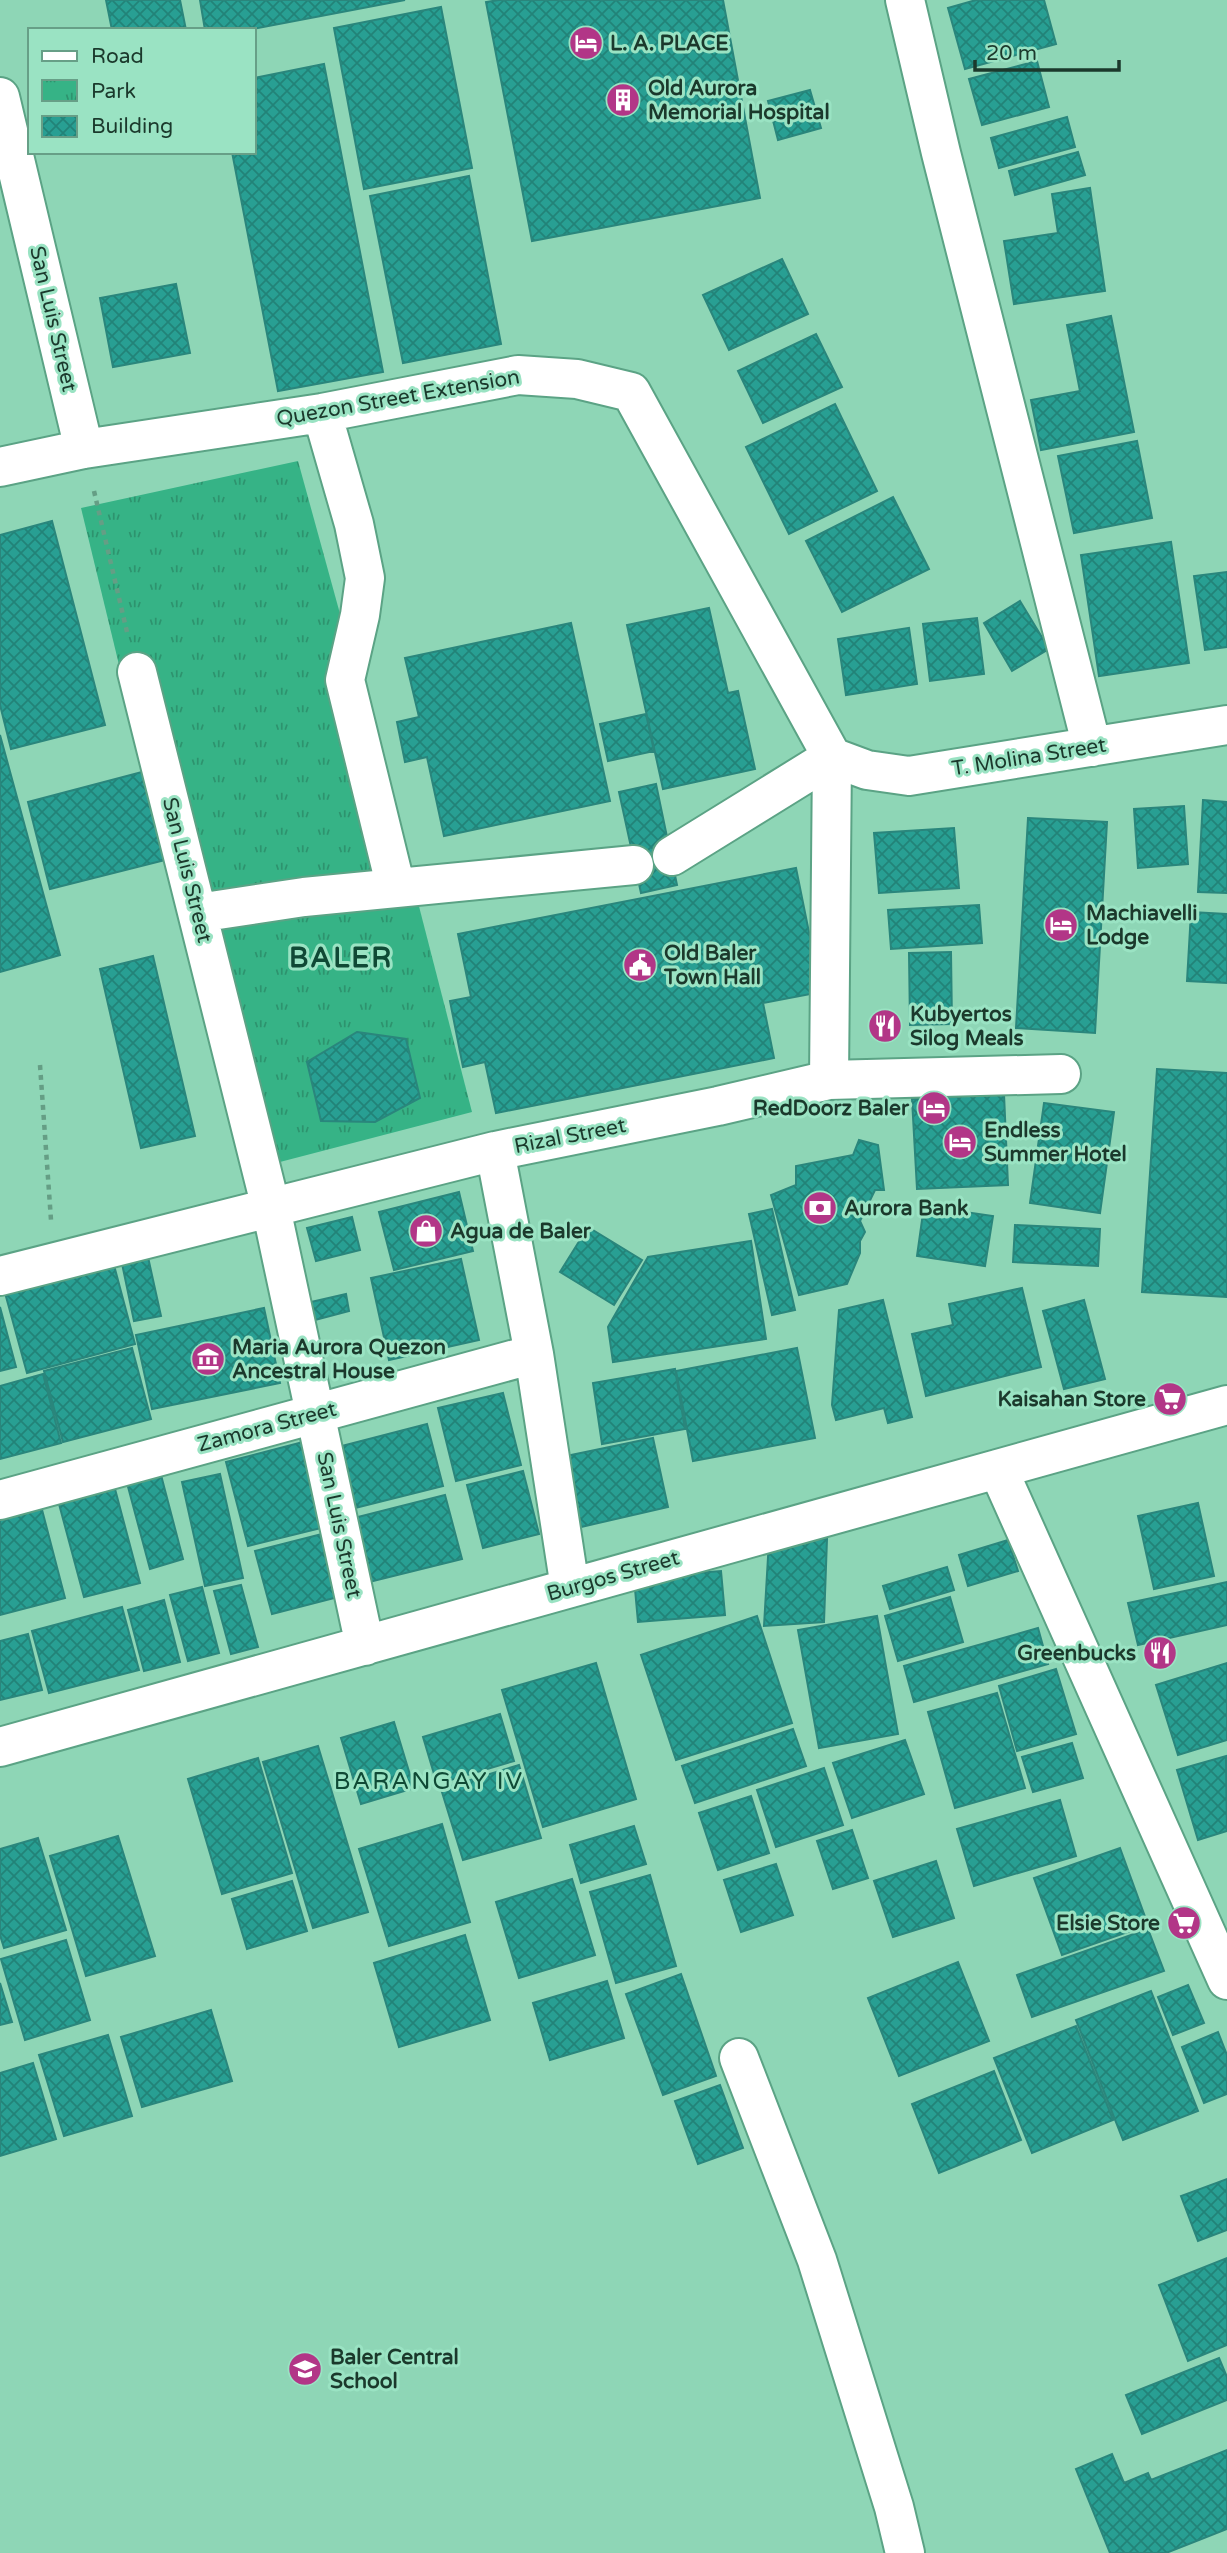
<svg xmlns="http://www.w3.org/2000/svg" width="1227" height="2553" font-family="'Varela Round',sans-serif">
  <defs>
    <pattern id="park-tufts" width="24" height="20" patternUnits="userSpaceOnUse" patternTransform="scale(1.75)"><rect width="24" height="20" fill="#36b386"/><path d="M3 7l-1-3M5 7V3M7 7l1-3M15 17l-1-3M17 17v-4M19 17l1-3" fill="none" stroke="#2d936e"/></pattern>
    <pattern id="building-cross-hatch" width="8" height="8" patternUnits="userSpaceOnUse" patternTransform="scale(1.75)"><rect width="8" height="8" fill="#289f93"/><path d="M0 0l8 8M0 8l8-8" fill="none" stroke="#228378"/></pattern>
  </defs>
  <rect width="100%" height="100%" fill="#8ed6b6"/>
  <path fill="url(#park-tufts)" d="M298 461 397 821 472 1112 242 1172 81 508Z"/>
  <path fill="url(#building-cross-hatch)" stroke="#2a867c" stroke-width="2" d="M106 0H180L186 30H112Z
    M200 0H405L248 30H205Z
    M499 0H723L760 198 532 241 486 2Z
    M976 0H1044L1056 44 965 69 948 8Z
    M441 7 472 168 364 189 334 28Z
    M1037 61 1049 107 982 125 969 79Z
    M324 64 383 372 278 391 232 152H254V78Z
    M810 90 821 128 778 140 768 101Z
    M1067 117 1075 147 999 168 991 138Z
    M1078 152 1085 175 1015 195 1009 171Z
    M469 176 501 344 403 363 370 196Z
    M1090 188 1105 291 1014 304 1004 241 1058 233 1052 194Z
    M782 259 808 314 729 350 703 295Z
    M176 284 190 353 113 367 100 298Z
    M1111 316 1134 432 1041 450 1031 400 1080 391 1067 325Z
    M816 334 842 387 763 423 738 371Z
    M835 404 877 491 789 534 746 447Z
    M1137 441 1152 518 1074 533 1058 456Z
    M893 497 929 569 842 612 806 541Z
    M52 521 105 725 11 749 0 705V535Z
    M1171 542 1189 663 1099 676 1081 555Z
    M1227 572V647L1205 650 1194 576Z
    M1020 601 1049 649 1012 671 984 623Z
    M709 608 728 693 738 691 755 769 663 789 627 625Z
    M977 618 984 674 930 681 923 624Z
    M571 623 610 801 444 836 427 757 405 762 397 722 419 717 405 658Z
    M909 628 917 684 846 695 838 639Z
    M646 714 654 751 608 761 600 724Z
    M0 735 60 955 0 972Z
    M142 772 165 860 50 889 28 802Z
    M656 784 677 885 641 893 619 792Z
    M1203 800 1227 802V893L1198 892Z
    M1184 806 1188 864 1138 868 1134 809Z
    M1028 818 1107 822 1095 1033 1016 1028Z
    M954 828 959 888 879 893 874 833Z
    M796 868 821 992 763 1003 774 1058 496 1113 485 1062 463 1067 450 1001 471 997 458 934Z
    M979 905 982 943 891 949 888 910Z
    M1191 912 1227 914V983L1187 981Z
    M951 952 952 1024 910 1025 909 953Z
    M153 956 195 1136 141 1148 100 969Z
    M357 1032 406 1039 420 1098 375 1122 321 1121 307 1062Z
    M1157 1069 1227 1073V1297L1142 1292Z
    M1004 1094 1008 1185 917 1189 912 1099Z
    M1044 1103 1114 1112 1100 1213 1030 1203Z
    M859 1140 878 1145 884 1190H875L860 1221 865 1232 860 1241V1253L847 1284 799 1295 771 1195 796 1185V1166L853 1155Z
    M459 1192 473 1251 394 1270 379 1212Z
    M924 1206 993 1216 985 1266 917 1256Z
    M772 1209 795 1310 772 1315 749 1214Z
    M352 1217 360 1250 316 1261 307 1228Z
    M1015 1225 1100 1229 1098 1266 1013 1262Z
    M588 1227 642 1260 614 1305 560 1272Z
    M751 1241 766 1339 613 1362 608 1327 648 1257Z
    M146 1248 161 1316 134 1321 120 1254Z
    M111 1254 135 1344 27 1373 2 1282Z
    M461 1259 479 1340 389 1360 371 1278Z
    M1022 1288 1041 1367 926 1396 912 1334 953 1325 949 1304Z
    M346 1294 349 1311 315 1320 311 1302Z
    M883 1300 912 1417 888 1423 884 1408 836 1420 832 1405 839 1310Z
    M1084 1300 1105 1379 1064 1389 1043 1311Z
    M0 1307 16 1367 0 1371Z
    M264 1308 280 1383 152 1409 136 1335Z
    M132 1348 151 1419 63 1442 44 1371Z
    M797 1348 815 1438 693 1461 676 1371Z
    M675 1369 685 1429 602 1444 593 1383Z
    M43 1374 61 1443 0 1459V1386Z
    M503 1393 521 1465 456 1481 438 1408Z
    M427 1424 443 1486 355 1508 338 1447Z
    M653 1438 668 1507 581 1527 566 1456Z
    M303 1442 325 1527 248 1546 226 1462Z
    M523 1471 539 1534 483 1548 467 1485Z
    M220 1474 243 1578 205 1586 182 1482Z
    M161 1475 183 1559 150 1569 127 1483Z
    M115 1489 140 1583 84 1597 59 1504Z
    M445 1495 462 1559 369 1582 354 1518Z
    M40 1502 65 1598 0 1615V1512Z
    M1198 1503 1214 1576 1154 1589 1138 1516Z
    M322 1534 338 1597 272 1614 255 1551Z
    M827 1539 824 1622 764 1626 769 1540Z
    M1008 1540 1018 1571 968 1586 959 1555Z
    M947 1567 954 1590 890 1609 883 1586Z
    M721 1571 725 1615 638 1622 634 1578Z
    M1227 1582V1625L1138 1645 1128 1603Z
    M241 1585 258 1647 231 1654 214 1591Z
    M202 1587 219 1653 188 1661 170 1595Z
    M950 1597 963 1642 898 1661 885 1616Z
    M164 1600 180 1662 144 1671 128 1610Z
    M122 1607 139 1670 49 1693 32 1631Z
    M757 1616 792 1723 676 1760 641 1655Z
    M877 1616 898 1734 819 1748 798 1630Z
    M1038 1628 1048 1664 914 1702 904 1666Z
    M28 1634 42 1690 0 1700V1641Z
    M596 1663 636 1799 543 1827 502 1690Z
    M1227 1663V1740L1178 1755 1156 1685Z
    M1056 1669 1076 1734 1017 1751 999 1686Z
    M997 1693 1025 1788 955 1808 928 1712Z
    M500 1714 514 1761 437 1784 423 1737Z
    M394 1722 414 1788 361 1804 341 1738Z
    M793 1729 806 1766 695 1803 682 1766Z
    M905 1740 924 1794 852 1818 833 1763Z
    M1072 1743 1083 1778 1033 1792 1022 1757Z
    M318 1746 368 1912 313 1928 263 1762Z
    M1226 1756 1227 1831 1198 1840 1177 1770Z
    M258 1758 292 1873 222 1894 188 1779Z
    M519 1765 541 1838 463 1860 441 1789Z
    M824 1768 843 1825 776 1847 757 1790Z
    M751 1796 769 1853 718 1870 699 1813Z
    M1060 1800 1076 1856 974 1886 957 1829Z
    M442 1824 470 1922 389 1946 359 1849Z
    M634 1826 646 1864 581 1883 570 1845Z
    M852 1830 868 1878 833 1889 817 1841Z
    M118 1836 155 1956 86 1976 50 1856Z
    M38 1838 66 1930 4 1948 0 1935V1849Z
    M1120 1848 1148 1925 1062 1955 1034 1878Z
    M936 1861 954 1918 893 1937 874 1881Z
    M776 1864 793 1915 741 1932 724 1880Z
    M650 1875 676 1966 616 1983 590 1892Z
    M572 1879 595 1955 519 1978 496 1902Z
    M292 1881 307 1931 247 1949 232 1899Z
    M1148 1929 1164 1971 1032 2017 1017 1975Z
    M465 1935 490 2020 399 2047 374 1963Z
    M66 1940 90 2020 25 2040 1 1959Z
    M958 1962 989 2041 899 2076 868 1998Z
    M681 1974 716 2076 663 2095 626 1994Z
    M607 1981 624 2038 550 2060 533 2003Z
    M0 1983 12 2022 0 2025Z
    M1188 1985 1204 2023 1173 2035 1158 1997Z
    M1151 1991 1198 2111 1123 2140 1076 2020Z
    M211 2010 232 2081 142 2107 121 2037Z
    M1076 2026 1113 2120 1032 2153 994 2058Z
    M1218 2032 1227 2055V2094L1204 2103 1182 2047Z
    M108 2035 132 2116 64 2136 39 2055Z
    M33 2063 56 2139 0 2156V2073Z
    M994 2071 1021 2140 939 2173 912 2104Z
    M720 2085 743 2148 698 2164 675 2101Z
    M1227 2179V2230L1198 2241 1181 2196Z
    M1227 2258V2345L1188 2361 1159 2285Z
    M1219 2358 1227 2377V2400L1142 2434 1126 2395Z
    M1227 2450V2529L1166 2553H1110L1076 2469 1112 2454 1124 2483 1148 2473 1151 2480Z"/>
  <g fill="none" stroke-linecap="round" stroke-linejoin="round">
    <g stroke="#5ba385" stroke-width="42">
      <path id="minor" d="M905 0 941 153 1092 747
        M0 97 84 449
        M322 413 354 524 365 578 360 615 345 680 396 888
        M0 467 84 449 322 413 518 375 577 379 631 392 832 757 829 1080 718 1106 495 1151 0 1276
        M137 672 271 1208 365 1646
        M832 757 867 770 909 776 1227 725
        M672 856 832 757
        M198 913 304 897 634 865
        M829 1080 1061 1074
        M495 1151 534 1354 570 1588
        M998 1469 1227 1980
        M0 1500 534 1354
        M0 1747 1227 1405
        M739 2058 817 2260 894 2507 905 2553"/>
    </g>
    <path stroke="#659e85" stroke-width="4.5" stroke-dasharray="5 5" stroke-linecap="butt" d="M94 491 127 632
      M40 1065 51 1220"/>
    <use href="#minor" stroke="#fff" stroke-width="38"/>
  </g>
  <defs>
    <g id="hotel-disc" transform="scale(1.75)"><circle r="9.5" fill="#b23687" stroke="#9ae3c3"/><path d="M-6-4.5h1.5V1H6V5H4.5V3h-9V5H-6ZM-4 0a1.8 1.8 0 1 1 3.6 0ZM.5 0V-2.5h3Q6-2.5 6 0Z" fill="#fff"/></g>
    <g id="building-disc" transform="scale(1.75)"><circle r="9.5" fill="#b23687" stroke="#9ae3c3"/><path d="M-4-6H4V6H1V3H-1V6H-4ZM-2.5-4.3h1.7v1.8h-1.7ZM.8-4.3h1.7v1.8H.8ZM-2.5-1h1.7V.8h-1.7ZM.8-1h1.7V.8H.8Z" fill="#fff"/></g>
    <g id="civic-disc" transform="scale(1.75)"><circle r="9.5" fill="#b23687" stroke="#9ae3c3"/><path d="M-.6-6.5H3V-4.5H.6V-3L4-1V1h2V6H-6V1h2V-1L-.6-3ZM-1.2 2.5V6h2.4V2.5Z" fill="#fff"/></g>
    <g id="restaurant-disc" transform="scale(1.75)"><circle r="9.5" fill="#b23687" stroke="#9ae3c3"/><path d="M-5-6h1v4h1v-4h1v4h1v-4h1v5L-1.5 .5V6h-2V.5L-5-1ZM5-6V6H3V1.5H1.5Q1.5-4 5-6Z" fill="#fff"/></g>
    <g id="bank-disc" transform="scale(1.75)"><circle r="9.5" fill="#b23687" stroke="#9ae3c3"/><path d="M-6-4H6V4H-6ZM0-2.3a2.3 2.3 0 1 0 0 4.6a2.3 2.3 0 1 0 0-4.6Z" fill="#fff"/></g>
    <g id="shop-disc" transform="scale(1.75)"><circle r="9.5" fill="#b23687" stroke="#9ae3c3"/><path d="M-5-2.5h2.3a2.7 3.5 0 0 1 5.4 0H5L5.5 6h-11ZM-1.5-2.5h3a1.5 2.3 0 0 0-3 0Z" fill="#fff"/></g>
    <g id="museum-disc" transform="scale(1.75)"><circle r="9.5" fill="#b23687" stroke="#9ae3c3"/><path d="M0-6L6-3V-2H-6V-3ZM-5-1h2V3h-2ZM-1-1h2V3h-2ZM3-1h2V3H3ZM-6 4H6V6H-6Z" fill="#fff"/></g>
    <g id="supermarket-disc" transform="scale(1.75)"><circle r="9.5" fill="#b23687" stroke="#9ae3c3"/><path d="M-6-5.5h2.5l.6 2H6L4.5 2H-2.5L-4.4-4H-6ZM-1.5 3.2a1.3 1.3 0 1 0 .1 0ZM3 3.2a1.3 1.3 0 1 0 .1 0Z" fill="#fff"/></g>
    <g id="school-disc" transform="scale(1.75)"><circle r="9.5" fill="#b23687" stroke="#9ae3c3"/><path d="M0-5L7-2L0 1L-7-2ZM-4 1L0 2.5L4 1V4Q0 6-4 4Z" fill="#fff"/></g>
  </defs>
  <g fill-rule="evenodd">
    <use href="#hotel-disc" x="586" y="43"/>
    <use href="#building-disc" x="623" y="100"/>
    <use href="#hotel-disc" x="1061" y="925"/>
    <use href="#civic-disc" x="640" y="965"/>
    <use href="#restaurant-disc" x="885" y="1026"/>
    <use href="#hotel-disc" x="934" y="1108"/>
    <use href="#hotel-disc" x="960" y="1142"/>
    <use href="#bank-disc" x="820" y="1208"/>
    <use href="#shop-disc" x="426" y="1231"/>
    <use href="#museum-disc" x="208" y="1359"/>
    <use href="#supermarket-disc" x="1170" y="1399"/>
    <use href="#restaurant-disc" x="1160" y="1653"/>
    <use href="#supermarket-disc" x="1184" y="1923"/>
    <use href="#school-disc" x="305" y="2369"/>
  </g>
  <g text-anchor="middle" dominant-baseline="central" stroke-width="6" stroke-linejoin="round" paint-order="stroke">
    <g font-size="21" font-weight="bold" fill="#1b392c" stroke="#9ae3c3" text-anchor="start">
      <text x="610" y="43">L. A. PLACE</text>
      <text x="648" y="88">Old Aurora<tspan x="648" dy="24">Memorial Hospital</tspan></text>
      <text x="1086" y="913">Machiavelli<tspan x="1086" dy="24">Lodge</tspan></text>
      <text x="664" y="953">Old Baler<tspan x="664" dy="24">Town Hall</tspan></text>
      <text x="910" y="1014">Kubyertos<tspan x="910" dy="24">Silog Meals</tspan></text>
      <text x="909" y="1108" text-anchor="end">RedDoorz Baler</text>
      <text x="984" y="1130">Endless<tspan x="984" dy="24">Summer Hotel</tspan></text>
      <text x="844" y="1208">Aurora Bank</text>
      <text x="450" y="1231">Agua de Baler</text>
      <text x="232" y="1347">Maria Aurora Quezon<tspan x="232" dy="24">Ancestral House</tspan></text>
      <text x="1146" y="1399" text-anchor="end">Kaisahan Store</text>
      <text x="1136" y="1653" text-anchor="end">Greenbucks</text>
      <text x="1160" y="1923" text-anchor="end">Elsie Store</text>
      <text x="330" y="2357">Baler Central<tspan x="330" dy="24">School</tspan></text>
    </g>
    <g font-size="21" fill="#1b392c" stroke="#9ae3c3">
      <text transform="translate(53 319) rotate(77)">San Luis Street</text>
      <text transform="translate(398 398) rotate(-10)">Quezon Street Extension</text>
      <text transform="translate(1029 757) rotate(-9)">T. Molina Street</text>
      <text transform="translate(187 870) rotate(76)">San Luis Street</text>
      <text transform="translate(570 1136) rotate(-11)">Rizal Street</text>
      <text transform="translate(267 1427) rotate(-15)">Zamora Street</text>
      <text transform="translate(339 1525) rotate(78)">San Luis Street</text>
      <text transform="translate(613 1576) rotate(-16)">Burgos Street</text>
    </g>
    <g font-size="24" letter-spacing="2" fill="#0f4935" stroke="#9ae3c3">
      <text x="429" y="1781">BARANGAY IV</text>
    </g>
    <g font-size="28" font-weight="bold" letter-spacing="2" fill="#0f4935" stroke="#9ae3c3">
      <text x="341" y="958">BALER</text>
    </g>
  </g>
  <rect x="28" y="28" width="228" height="126" fill="#9ae3c3" stroke="#679f87" stroke-width="2"/>
  <rect x="42" y="51" width="35" height="10" fill="#ffffff" stroke="#679f87" stroke-width="2"/>
  <text x="91" y="63" font-size="21" fill="#1b392c">Road</text>
  <rect x="42" y="80" width="35" height="21" fill="url(#park-tufts)" stroke="#679f87" stroke-width="2"/>
  <text x="91" y="98" font-size="21" fill="#1b392c">Park</text>
  <rect x="42" y="116" width="35" height="21" fill="url(#building-cross-hatch)" stroke="#679f87" stroke-width="2"/>
  <text x="91" y="133" font-size="21" fill="#1b392c">Building</text>
  <path d="M975 60v10h144v-10" fill="none" stroke="#1b392c" stroke-width="3.5"/>
  <text x="986" y="60" font-size="21" fill="#1b392c" stroke="#9ae3c3" stroke-width="5" paint-order="stroke">20 m</text>
</svg>
